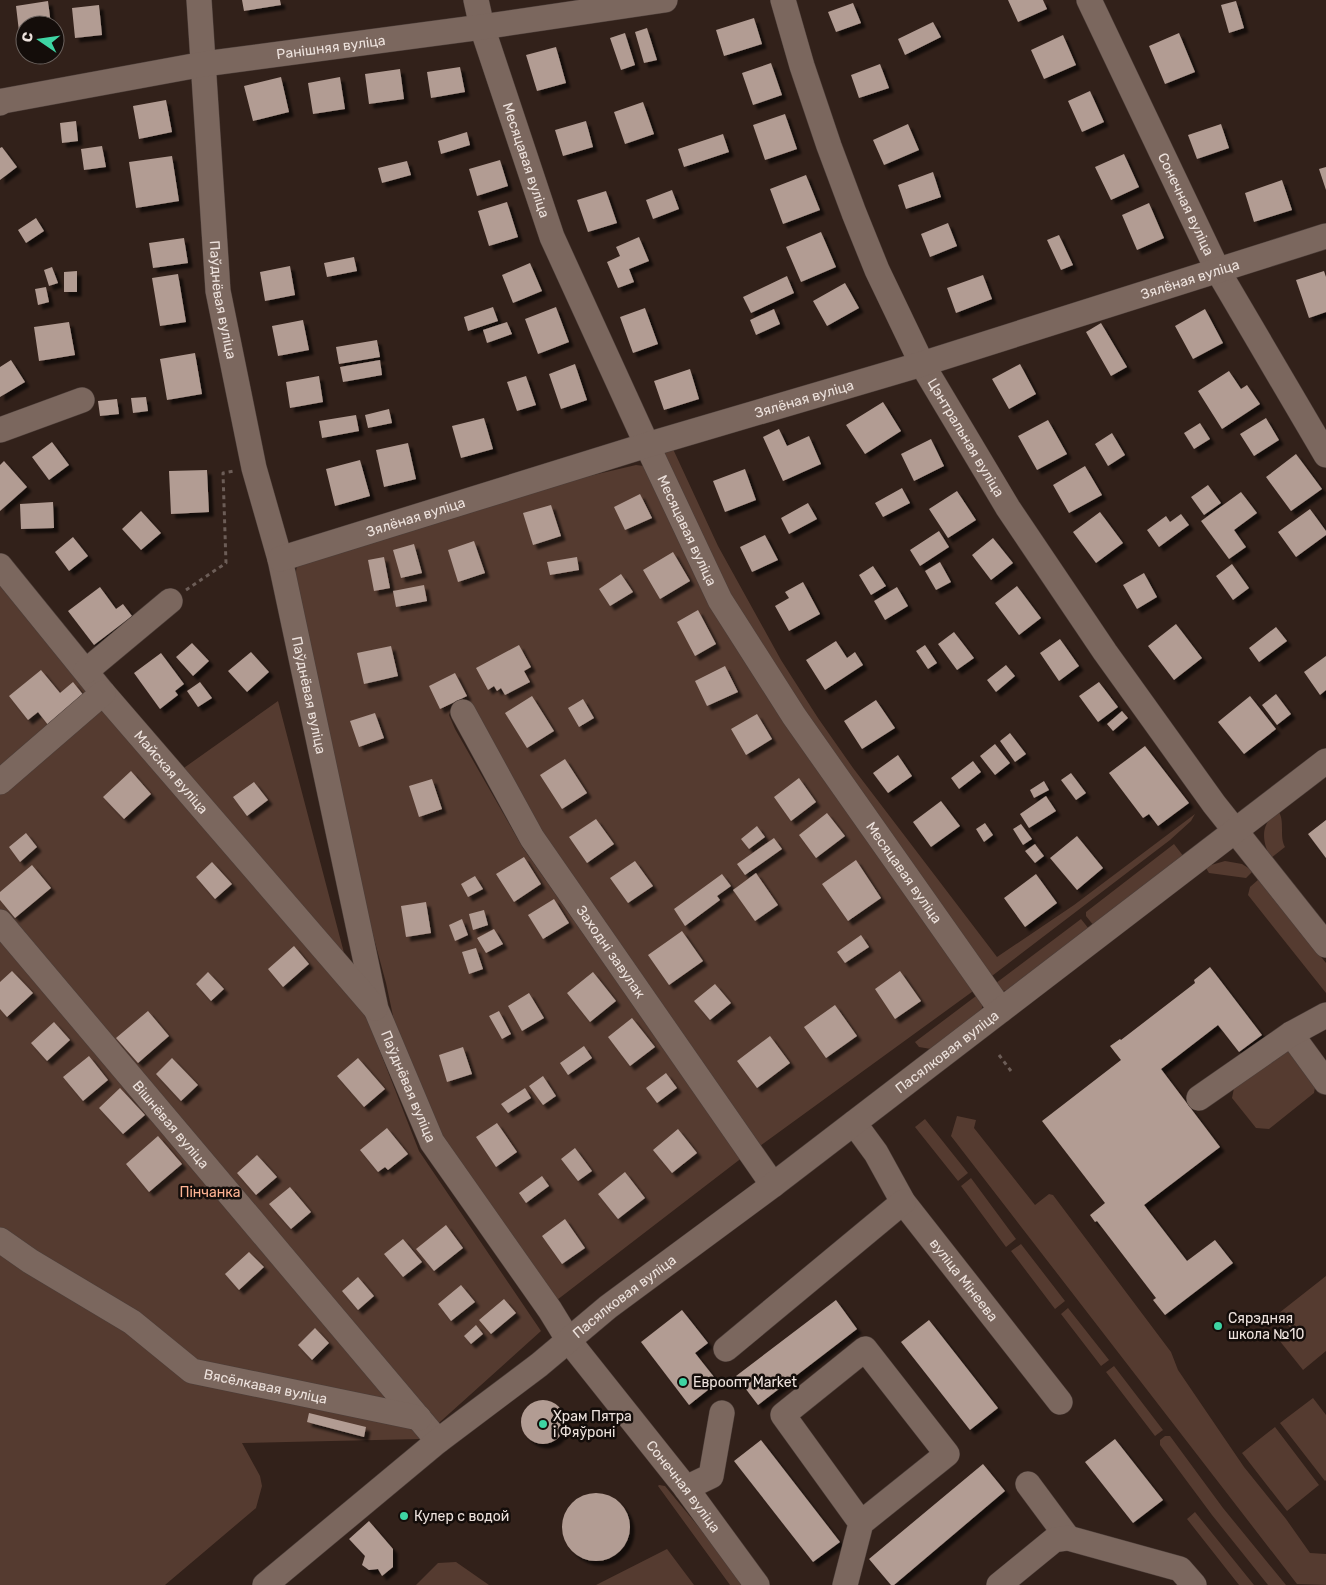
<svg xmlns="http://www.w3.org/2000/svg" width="1326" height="1585" font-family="Rubik,sans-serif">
  <defs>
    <filter id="shadow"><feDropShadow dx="4.5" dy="4.5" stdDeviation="1" flood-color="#0009"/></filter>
  </defs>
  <rect width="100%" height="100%" fill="#32211a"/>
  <path fill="#553b30" d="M673 449 718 546 781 660 818 718 853 768 997 957 1074 905 1195 814 1191 821 1170 840 988 979 829 754 727 590 663 453Z
    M636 465 644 466 976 989 760 1146 452 707 449 715 455 729 523 848 589 942 672 1055 743 1157 557 1300 439 1142 399 1044 386 983 351 854 295 578 297 565 585 477Z
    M0 555 181 770 278 701 349 972 419 1151 541 1331 421 1439 242 1443 260 1476 262 1486 256 1508 165 1585H0Z
    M1279 812C1285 823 1279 836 1285 847L1271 858C1265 848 1261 834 1267 823 1269 819 1275 815 1279 812Z
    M1174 844 1184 857 1094 926 1086 916V912Z
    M1225 861 1242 864 1253 871 1246 878 1209 873 1206 868 1211 865Z
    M1259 879 1326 963V993L1248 895 1250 887Z
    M1081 919 1089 929 1007 990 1003 991 992 986Z
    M980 993 983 1005 981 1011 931 1049 919 1047 915 1042Z
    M1288 1050 1316 1081 1314 1093 1269 1129 1256 1128 1232 1098 1235 1083Z
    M957 1116 976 1120 974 1128 1035 1205 1049 1194 1053 1195 1171 1352 1178 1370 1244 1467 1286 1519 1310 1553 1326 1554V1585L1297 1584 951 1136Z
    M925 1119 968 1173 958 1181 915 1127Z
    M971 1178 1016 1239 1006 1247 961 1186Z
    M1021 1244 1065 1301 1055 1309 1011 1251Z
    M1326 1276V1351L1303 1370 1279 1340 1292 1330 1279 1313Z
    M1068 1308 1109 1360 1101 1366 1061 1314Z
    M1114 1366 1163 1430 1155 1436 1106 1372Z
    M1313 1398 1326 1415V1480L1325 1481 1280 1423Z
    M1275 1427 1319 1485 1287 1511 1242 1453Z
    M1165 1436H1170L1223 1508 1286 1585H1268L1212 1515 1160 1445V1440Z
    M659 1485 665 1486 721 1554 743 1585H730L658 1486Z
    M1195 1512 1254 1585H1239L1187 1519Z
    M667 1549 694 1585H596Z
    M456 1562 489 1585H416L438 1563Z"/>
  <path fill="#b29c93" filter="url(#shadow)" d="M242 0H280L281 5 244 11Z
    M1008 0H1043L1047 9 1018 22Z
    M48 1 51 25H25V39L20 40 16 6Z
    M1236 1 1244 28 1229 33 1221 5Z
    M853 3 861 23 836 32 828 12Z
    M99 5 102 35 75 38 72 8Z
    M754 18 762 44 724 56 716 30Z
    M933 22 941 37 905 55 898 39Z
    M647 28 657 60 644 63 635 32Z
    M625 33 635 65 621 70 610 38Z
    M1179 33 1195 72 1165 84 1149 46Z
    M1063 35 1076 65 1044 79 1031 50Z
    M556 47 566 83 537 91 526 55Z
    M771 63 782 95 753 105 742 73Z
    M880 64 889 88 859 98 851 75Z
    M460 67 465 92 431 98 427 72Z
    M400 69 404 99 369 104 365 74Z
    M281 77 289 112 253 121 244 86Z
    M340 77 345 109 313 114 308 83Z
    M1090 91 1104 122 1082 132 1068 101Z
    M166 100 172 132 139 139 133 106Z
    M643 102 654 134 625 144 614 112Z
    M785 114 797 149 765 160 753 125Z
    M76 121 78 141 62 143 60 123Z
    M586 121 593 147 563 156 555 130Z
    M908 124 919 150 884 165 873 140Z
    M1221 124 1229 148 1197 159 1188 135Z
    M467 132 470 145 441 154 438 141Z
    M723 134 729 152 684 167 678 149Z
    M102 146 106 167 84 170 81 149Z
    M2 147 17 167 0 180V148Z
    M1124 154 1139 187 1111 200 1095 167Z
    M172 156 179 201 136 208 129 162Z
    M500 160 508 186 477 196 469 169Z
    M407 161 411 175 382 183 378 168Z
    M1326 167V190L1319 169Z
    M933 172 941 197 906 209 898 185Z
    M806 175 820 210 783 224 770 189Z
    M1282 180 1292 210 1254 222 1245 193Z
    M672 190 679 209 653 219 646 200Z
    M606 191 617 223 588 232 577 200Z
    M507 202 518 237 489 246 478 211Z
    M1149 203 1164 238 1137 250 1122 215Z
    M36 218 44 231 26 243 18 230Z
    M948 223 957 246 930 257 921 234Z
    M821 232 836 267 801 282 786 247Z
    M1059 235 1073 265 1061 270 1047 240Z
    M639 237 649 261 629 269 634 282 618 288 607 262 620 256 616 247Z
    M184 238 188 263 153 268 149 243Z
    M354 257 357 271 327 277 324 263Z
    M530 263 542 291 513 303 502 275Z
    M290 266 295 295 265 301 260 272Z
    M52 267 58 283 49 286 44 270Z
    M77 271V292H64V272Z
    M1324 271 1326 277V312L1309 318 1296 280Z
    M178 274 186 322 160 326 152 278Z
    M983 275 992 299 956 313 947 288Z
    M787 276 794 293 751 313 743 297Z
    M845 283 859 308 827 326 813 301Z
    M46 287 49 302 38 305 35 289Z
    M493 307 498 321 468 331 464 317Z
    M556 307 569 342 538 354 525 319Z
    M645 308 658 344 633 353 620 317Z
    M774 309 780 324 756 335 750 320Z
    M1205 309 1223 343 1193 359 1175 326Z
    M303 320 309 350 278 356 272 326Z
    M69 322 75 355 39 361 34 327Z
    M507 322 512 334 487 343 483 330Z
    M1101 323 1127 367 1111 376 1086 332Z
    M377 340 380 357 339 364 336 347Z
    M195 353 202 394 167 400 160 359Z
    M11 360 25 382 0 397V367Z
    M380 360 382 375 343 382 340 367Z
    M575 364 587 400 561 409 549 374Z
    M1020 364 1036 394 1009 409 992 379Z
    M690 369 699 399 664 410 654 381Z
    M1229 371 1241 389 1247 385 1260 404 1222 429 1198 391Z
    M319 376 323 402 290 408 286 382Z
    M526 376 536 405 517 411 507 382Z
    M146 397 148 411 133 413 131 398Z
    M117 399 119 414 100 416 98 401Z
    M883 402 901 431 865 454 846 425Z
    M389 409 392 423 368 428 365 415Z
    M356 415 359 431 322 438 319 421Z
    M484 418 493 449 461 458 452 426Z
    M1266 418 1279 440 1254 456 1240 434Z
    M1048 420 1067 454 1037 470 1018 436Z
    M1200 423 1210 439 1194 449 1184 433Z
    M779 429 787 446 809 436 821 464 783 481 763 437Z
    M1112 433 1125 455 1108 466 1095 444Z
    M931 439 944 466 914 481 901 454Z
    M52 442 69 465 49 480 32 457Z
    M408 443 416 479 384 487 376 450Z
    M1296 454 1322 489 1291 511 1266 477Z
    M360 460 370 496 335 506 326 469Z
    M4 461 27 487 0 511V465Z
    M1085 466 1102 495 1069 513 1053 485Z
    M745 469 756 500 725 512 713 481Z
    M207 470 209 512 171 514 169 471Z
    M1208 485 1221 503 1204 515 1191 497Z
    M902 488 910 503 883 517 875 503Z
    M957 491 976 520 948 538 929 509Z
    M1241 492 1257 513 1234 530 1246 547 1229 559 1201 521Z
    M640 494 652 518 625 530 614 507Z
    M53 502 54 528 21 529 20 504Z
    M808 503 817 519 789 534 781 518Z
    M551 505 561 536 533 545 523 513Z
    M1310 509 1326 531V535L1296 557 1278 532Z
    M141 511 161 533 141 550 122 529Z
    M1100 512 1123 543 1096 563 1073 532Z
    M1181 514 1189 525 1159 547 1147 530 1166 516 1170 522Z
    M939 531 949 547 920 566 910 550Z
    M765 535 778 560 752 572 740 547Z
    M73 537 88 556 69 571 55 552Z
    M993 538 1013 563 991 580 972 555Z
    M474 541 485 573 458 582 448 550Z
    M414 544 422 573 401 578 393 550Z
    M673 552 690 581 660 599 643 570Z
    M384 557 390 588 374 591 368 560Z
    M577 557 579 570 550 575 547 562Z
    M940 562 951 582 936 590 925 571Z
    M1232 564 1249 588 1233 600 1216 576Z
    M873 566 886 586 871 595 859 575Z
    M1144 573 1157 597 1137 609 1123 585Z
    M621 574 633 592 610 606 599 589Z
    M803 582 820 614 789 631 775 606 789 598 785 592Z
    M424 585 427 601 396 607 393 591Z
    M1017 586 1041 618 1019 635 995 603Z
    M100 587 116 609 123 604 132 616 94 645 68 611Z
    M897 587 908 606 885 620 874 601Z
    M698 610 716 644 695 656 677 622Z
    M1176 624 1202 658 1174 680 1148 646Z
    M1276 627 1287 641 1259 662 1249 648Z
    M954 632 974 658 957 670 938 644Z
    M1060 639 1079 666 1059 681 1040 653Z
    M836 641 847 658 855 652 863 665 825 690 806 660Z
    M192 643 209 661 193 676 176 657Z
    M519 645 531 667 524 671 530 682 505 695 501 688 497 691 494 686 488 690 476 668Z
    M925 645 937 663 928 669 916 651Z
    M391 646 398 676 364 684 357 653Z
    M251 652 269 672 247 692 228 671Z
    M161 653 184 684 175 691 178 695 160 709 134 673Z
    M1326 656V690L1320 695 1304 672Z
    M1006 665 1015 676 996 692 987 680Z
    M725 666 738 692 707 706 695 681Z
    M41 670 60 693 73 682 88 701 52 730 38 712 28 720 9 696Z
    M455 673 467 696 440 709 429 686Z
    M200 682 212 698 198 707 187 691Z
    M1099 682 1118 707 1098 722 1079 696Z
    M1276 694 1291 714 1277 725 1262 705Z
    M532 696 554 731 527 748 505 713Z
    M1250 696 1276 729 1244 754 1218 722Z
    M583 699 594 718 579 727 568 708Z
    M876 700 895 728 862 749 844 721Z
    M1122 711 1128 718 1113 731 1107 724Z
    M375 713 384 738 359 747 350 721Z
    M757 714 772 739 746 755 731 729Z
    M1010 733 1026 754 1015 762 1000 741Z
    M995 744 1010 763 995 775 980 756Z
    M1145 746 1189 803 1158 826 1149 814 1143 818 1109 773Z
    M898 755 912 776 888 793 873 773Z
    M565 759 587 793 562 809 540 775Z
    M973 761 981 772 959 789 951 778Z
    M131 771 151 794 124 819 103 797Z
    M1071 773 1086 793 1076 800 1061 780Z
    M799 778 816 802 791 821 774 797Z
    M432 779 442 809 419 817 409 786Z
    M1044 781 1049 790 1034 798 1030 790Z
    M254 782 268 800 247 816 233 797Z
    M1046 796 1056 811 1029 828 1020 814Z
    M941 801 960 826 931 847 913 822Z
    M827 813 845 836 816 858 799 835Z
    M596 819 614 844 587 863 569 837Z
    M1326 820V858L1308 834Z
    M985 823 993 835 984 842 976 829Z
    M1021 824 1032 839 1023 845 1013 829Z
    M757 826 765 837 749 849 741 839Z
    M26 833 37 847 20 862 9 847Z
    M1077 836 1103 868 1077 890 1050 858Z
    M774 838 782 849 745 875 737 864Z
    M1035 844 1044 856 1035 863 1025 851Z
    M524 857 541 884 514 902 496 874Z
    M856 860 881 898 848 921 822 884Z
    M635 861 653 886 628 903 610 878Z
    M212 862 232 884 215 899 196 877Z
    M32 865 51 888 15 918 0 900V892Z
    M756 873 778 905 755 921 733 890Z
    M722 874 731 886 717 896 720 900 685 926 674 909Z
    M1036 874 1057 903 1025 927 1004 898Z
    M475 876 483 889 468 897 461 884Z
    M554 899 569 923 543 939 528 915Z
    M426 902 431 933 406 937 401 906Z
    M484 910 488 925 473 930 469 914Z
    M462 919 468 935 455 941 449 925Z
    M494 929 503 944 486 953 477 938Z
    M682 931 703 961 669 985 648 955Z
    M861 935 869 947 845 963 837 952Z
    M294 946 309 964 283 987 268 969Z
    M476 948 483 969 469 974 462 952Z
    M1210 967 1262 1035 1239 1052 1218 1025 1161 1069 1220 1147 1144 1205 1187 1261 1215 1240 1233 1263 1165 1315 1153 1300 1156 1298 1097 1221 1095 1222 1090 1215 1105 1203 1042 1121 1121 1060 1110 1046 1120 1039 1121 1040 1195 983 1194 980Z
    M12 971 33 993 7 1017 0 1009V982Z
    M900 971 921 1001 895 1019 875 989Z
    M208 972 224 989 211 1001 196 984Z
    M593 972 616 1001 590 1022 567 993Z
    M715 984 731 1003 710 1020 694 1001Z
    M529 993 544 1018 522 1031 508 1006Z
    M835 1005 857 1036 826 1058 804 1027Z
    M148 1011 169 1036 138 1063 116 1038Z
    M499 1011 511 1034 502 1039 489 1016Z
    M632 1018 655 1047 630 1066 608 1037Z
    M54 1022 70 1040 47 1061 31 1043Z
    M770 1036 790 1063 757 1088 737 1061Z
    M584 1046 592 1058 568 1075 560 1063Z
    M463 1047 472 1074 447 1082 439 1055Z
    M89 1056 108 1080 83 1101 63 1077Z
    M172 1058 198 1085 181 1101 156 1074Z
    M358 1058 385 1089 364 1107 337 1076Z
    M666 1073 677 1088 657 1103 646 1088Z
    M543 1076 556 1096 543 1105 529 1086Z
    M120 1088 145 1115 123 1134 99 1108Z
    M525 1088 531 1098 508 1113 501 1104Z
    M497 1123 517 1152 496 1167 476 1137Z
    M387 1128 408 1154 388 1170 385 1167 378 1172 360 1150Z
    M678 1129 697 1153 672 1173 653 1150Z
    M158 1136 182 1164 149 1192 126 1164Z
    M575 1148 592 1171 578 1181 561 1159Z
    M257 1155 277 1177 256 1195 237 1173Z
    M625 1172 645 1198 618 1219 598 1194Z
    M542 1176 549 1186 526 1203 519 1193Z
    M290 1187 311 1212 291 1229 269 1204Z
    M565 1219 585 1248 562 1264 542 1236Z
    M446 1225 463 1248 434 1271 416 1249Z
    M403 1239 422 1262 403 1277 384 1254Z
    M249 1252 264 1267 239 1290 225 1274Z
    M358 1277 374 1296 358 1310 342 1291Z
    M461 1285 475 1302 451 1321 438 1304Z
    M504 1299 516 1313 491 1334 479 1320Z
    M836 1300 857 1329 758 1405 736 1376Z
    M682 1310 708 1343 695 1353 718 1382 689 1405 641 1342Z
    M929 1320 998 1408 970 1430 901 1342Z
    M476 1325 483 1334 471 1344 464 1336Z
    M315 1328 329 1343 312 1360 298 1345Z
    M521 1422a22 22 0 1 1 44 0a22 22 0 1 1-44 0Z
    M309 1413 366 1427 364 1437 307 1422Z
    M1115 1439 1163 1500 1133 1523 1085 1462Z
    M761 1440 840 1542 813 1562 734 1461Z
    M983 1464 1005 1491 894 1585H891L869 1559Z
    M562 1527a34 34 0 1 1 68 0a34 34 0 1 1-68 0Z
    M369 1521 393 1549V1567L382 1576 378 1569 369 1570 362 1565 365 1556 349 1539Z"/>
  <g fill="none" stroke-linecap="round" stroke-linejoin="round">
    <g stroke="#4c3e39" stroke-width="26">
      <g id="minor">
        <path id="s1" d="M199 0 218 291 254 468 280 559 376 1009 432 1142 550 1310 569 1341 686 1488 757 1585"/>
        <path id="s2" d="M476 0 482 27 552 237 647 445 720 600 794 716 1001 1010"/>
        <path id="s3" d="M783 0 802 66 829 146 854 213 877 270 922 364 1008 508 1105 652 1214 804 1326 945"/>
        <path id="s4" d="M1089 0 1218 271 1326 455"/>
        <path id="s5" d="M0 103 3 101 204 64 482 27 665 0"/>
        <path d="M0 430 82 400"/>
        <path id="s6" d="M280 559 647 445 922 364 1326 236"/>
        <path id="s7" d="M0 566 103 693 375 1008"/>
        <path d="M86 671 170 601"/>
        <path id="s8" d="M463 712 532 838 773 1185"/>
        <path d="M0 782 103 693"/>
        <path id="s9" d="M0 922 438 1441"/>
        <path d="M1291 1034 1326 1082"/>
        <path d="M1199 1098 1291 1034 1326 1015"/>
        <path id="s10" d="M854 1123 876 1153 903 1202 1060 1402"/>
        <path id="s11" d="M0 1240 30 1261 132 1322 192 1371 419 1418"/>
        <path d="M726 1349 903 1202"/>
        <path d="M1028 1484 1068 1538"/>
        <path d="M686 1488 711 1476 722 1413"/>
        <path id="s12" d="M265 1585 438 1441 539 1365 608 1307 773 1185 1326 761"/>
        <path d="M845 1585 861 1523 947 1454 865 1349 783 1415 861 1523"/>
        <path d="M999 1585 1054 1540 1068 1538 1180 1569 1194 1585"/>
      </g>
    </g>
    <path stroke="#6c5d57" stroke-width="3" stroke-dasharray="4 4" stroke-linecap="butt" d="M186 590 226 563 223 473 234 471
      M999 1055 1011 1071"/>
    <use href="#minor" stroke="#7b675e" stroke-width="25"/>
  </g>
  <g fill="#3ed4a3" stroke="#140d0a" stroke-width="2">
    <circle cx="1218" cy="1326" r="5"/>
    <circle cx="683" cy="1382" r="5"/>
    <circle cx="543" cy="1424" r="5"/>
    <circle cx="404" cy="1516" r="5"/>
  </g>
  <g text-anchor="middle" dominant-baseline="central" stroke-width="5" stroke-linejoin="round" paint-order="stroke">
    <g font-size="14" fill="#ede2dd" stroke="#140d0a">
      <text stroke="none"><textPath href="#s5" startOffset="336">Ранішняя вуліца</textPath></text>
      <text stroke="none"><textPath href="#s2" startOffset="168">Месяцавая вуліца</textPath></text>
      <text stroke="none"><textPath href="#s4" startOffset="226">Сонечная вуліца</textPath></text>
      <text stroke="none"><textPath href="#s6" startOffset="952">Зялёная вуліца</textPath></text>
      <text stroke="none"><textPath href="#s1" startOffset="301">Паўднёвая вуліца</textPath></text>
      <text stroke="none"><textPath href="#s6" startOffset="548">Зялёная вуліца</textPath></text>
      <text stroke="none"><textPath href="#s3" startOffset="476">Цэнтральная вуліца</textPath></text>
      <text stroke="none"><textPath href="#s6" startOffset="142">Зялёная вуліца</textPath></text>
      <text stroke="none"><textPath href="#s2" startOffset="572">Месяцавая вуліца</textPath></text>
      <text stroke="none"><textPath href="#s1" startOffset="706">Паўднёвая вуліца</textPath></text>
      <text stroke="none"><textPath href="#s7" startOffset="268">Майская вуліца</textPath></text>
      <text stroke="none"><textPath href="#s2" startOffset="978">Месяцавая вуліца</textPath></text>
      <text stroke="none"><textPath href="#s8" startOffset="282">Заходні завулак</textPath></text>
      <text stroke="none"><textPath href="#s12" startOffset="866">Пасялковая вуліца</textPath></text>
      <text stroke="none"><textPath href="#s1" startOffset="1111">Паўднёвая вуліца</textPath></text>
      <text stroke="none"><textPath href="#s9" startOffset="265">Вішнёвая вуліца</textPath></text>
      <text stroke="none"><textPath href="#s10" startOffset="192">вуліца Мінеева</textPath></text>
      <text stroke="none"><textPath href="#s12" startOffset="461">Пасялковая вуліца</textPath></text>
      <text stroke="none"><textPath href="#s11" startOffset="308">Вясёлкавая вуліца</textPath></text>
      <text stroke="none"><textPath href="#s1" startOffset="1598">Сонечная вуліца</textPath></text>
    </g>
    <g font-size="14" fill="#feb393" stroke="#140d0a">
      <text x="210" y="1192">Пінчанка</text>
    </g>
    <g font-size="14" fill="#ede2dd" stroke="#140d0a" text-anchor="start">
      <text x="1228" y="1318">Сярэдняя<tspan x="1228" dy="16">школа №10</tspan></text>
      <text x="693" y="1382">Евроопт Market</text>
      <text x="553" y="1416">Храм Пятра<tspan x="553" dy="16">і Фяўроні</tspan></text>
      <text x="414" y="1516">Кулер с водой</text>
    </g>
  </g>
  <g transform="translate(40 40) rotate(283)"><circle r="24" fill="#140d0a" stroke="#6b625e"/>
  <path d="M0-4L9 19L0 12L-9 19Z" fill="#3ed4a3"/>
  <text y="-8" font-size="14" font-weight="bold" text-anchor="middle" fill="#ede2dd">С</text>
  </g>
</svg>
